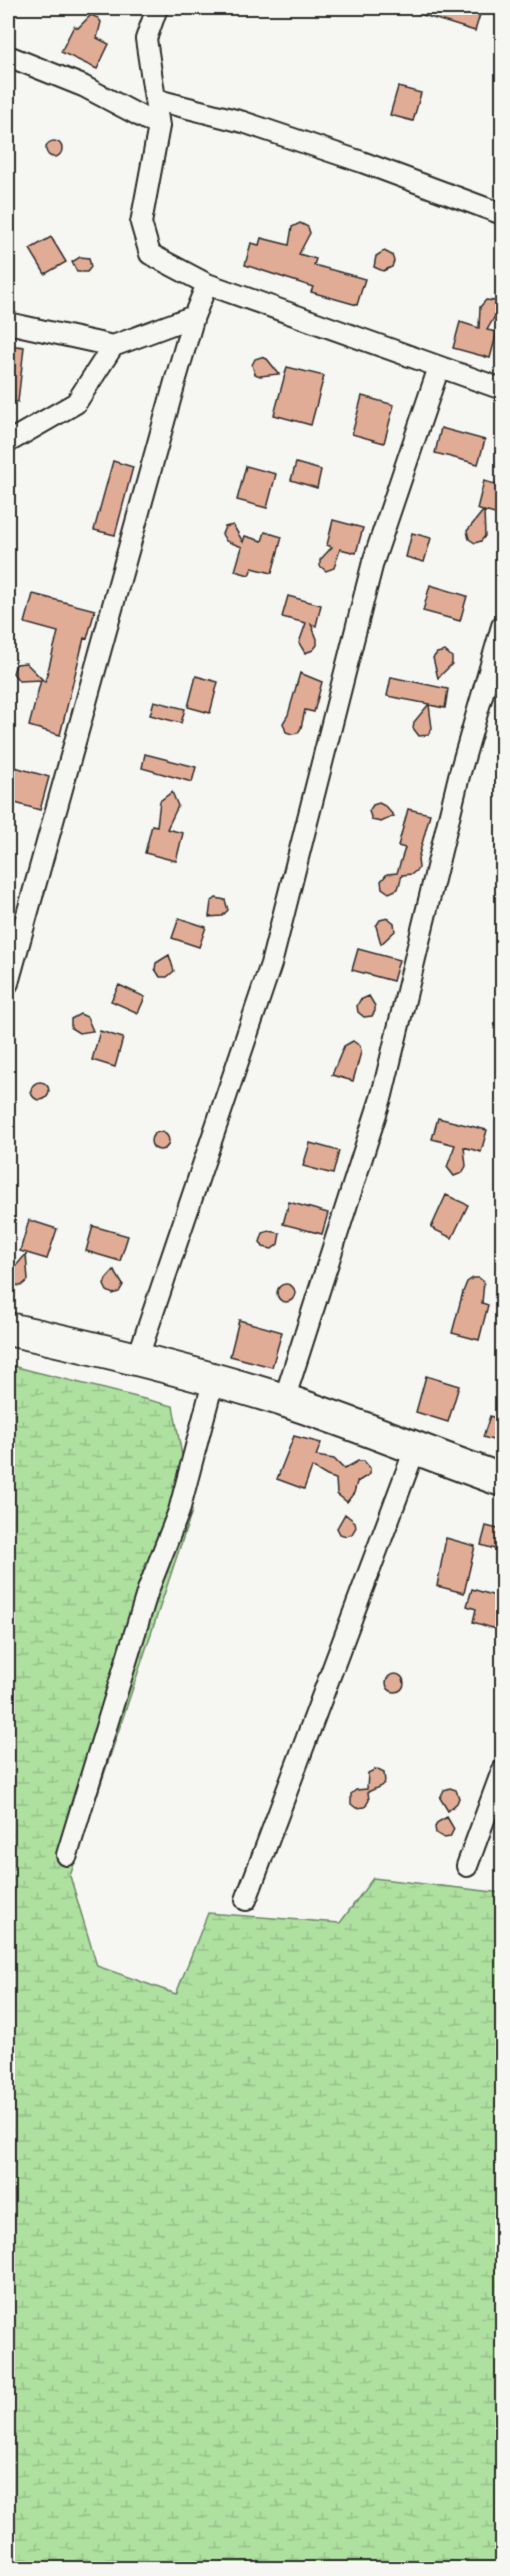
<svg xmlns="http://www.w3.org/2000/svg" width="510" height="2576" font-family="'Playpen Sans',sans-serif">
  <defs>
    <pattern id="wetland-marsh" width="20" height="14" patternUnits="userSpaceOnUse" patternTransform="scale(1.5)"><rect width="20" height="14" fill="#aee0a0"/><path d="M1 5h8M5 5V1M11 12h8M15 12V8" fill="none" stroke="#96c08a"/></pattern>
  </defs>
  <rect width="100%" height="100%" fill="#f6f6f2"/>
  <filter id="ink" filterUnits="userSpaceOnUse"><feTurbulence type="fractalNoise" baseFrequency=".0167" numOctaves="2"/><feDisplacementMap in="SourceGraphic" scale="12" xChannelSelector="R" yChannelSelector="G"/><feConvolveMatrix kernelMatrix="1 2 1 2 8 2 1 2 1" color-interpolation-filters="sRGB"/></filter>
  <g filter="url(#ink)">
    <path fill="url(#wetland-marsh)" stroke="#6c8666" stroke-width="1.5" d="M8 1365 173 1406 192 1511 70 1876 97 1966 176 1994 208 1913 340 1923 373 1878 502 1893V2568H8Z"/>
    <path fill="#e1ac95" stroke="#2b2b2b" stroke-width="1.5" d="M411 8H482L475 31 410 11Z
      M91 15 98 18 101 22 97 38 109 44 97 69 61 52 74 26 78 28Z
      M398 87 421 93 413 121 390 115Z
      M46 149a8 8 0 1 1 16 0a8 8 0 1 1-16 0Z
      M300 223 308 227 310 233 299 254 316 259 314 265 365 279 357 305 311 292 313 287 245 265 251 243 259 245 261 238 289 245 292 227Z
      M51 237 66 262 45 274 30 249Z
      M384 251 392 255 394 261 392 267 383 271 374 267 376 256Z
      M80 257 89 258 91 267 87 272H77L72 262Z
      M486 300 495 301 499 309 487 330 497 332 490 358 453 348 460 322 479 328 480 307Z
      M8 345 24 347 18 402 8 401Z
      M261 357 267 359 279 374 260 376 255 374 252 365 255 359Z
      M287 367 324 376 311 425 274 415Z
      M362 396 394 405 384 443 352 434Z
      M441 428 485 440 478 464 435 453Z
      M113 461 133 467 115 535 94 530Z
      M296 463 321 470 317 488 291 480Z
      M246 466 276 474 267 508 237 500Z
      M484 481 502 486V516L484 511 485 536 481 541 475 543 469 539 467 531 483 511 477 509Z
      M333 520 363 528 356 553 340 549 334 568 326 571 320 566V560L332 547 327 545Z
      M233 525 243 542 245 536 262 541 265 532 282 537 272 573 252 568 249 575 235 571 242 547 226 541 222 534 225 527Z
      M412 533 431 538 424 562 406 557Z
      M430 585 467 596 460 621 423 611Z
      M33 594 95 610 87 639 84 638 60 735 29 726 41 680 19 681 13 673 16 664 26 663 45 682 58 632 25 623Z
      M288 596 321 605 316 626 311 624 317 639V645L313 650 305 653 299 643 306 623 282 617Z
      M445 651 452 657V664L438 678 433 658 437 653Z
      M300 673 322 682 314 712 305 710 301 728 298 733 292 734 286 732 283 723 288 715Z
      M196 676 218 682 210 713 188 707Z
      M391 677 448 689 445 708 429 705 432 728 428 735 419 736 413 728 414 722 429 704 387 696Z
      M154 701 185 709 181 723 150 715Z
      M145 754 196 767 192 782 142 768Z
      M15 767 49 777 40 810 8 801Z
      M172 792 178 806 167 829 183 833 176 861 145 853 152 825 157 826 160 801Z
      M379 803 385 806 394 816 381 822 372 820 369 811 373 805Z
      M408 809 430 814 418 859 419 868 412 874 402 875 398 889 389 893 382 888 381 881 387 874 397 873 405 848 398 846Z
      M216 898 225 900 228 910 222 916 209 917 211 902Z
      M179 918 206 927 199 947 172 938Z
      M388 918 394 923 395 931 381 944 376 926 380 920Z
      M358 949 399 960 393 981 352 970Z
      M169 955 174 971 167 977H160L155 969 156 963Z
      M119 985 145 997 138 1013 111 1001Z
      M369 996 375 1006V1011L372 1016 364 1017 358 1012 357 1006 360 1000Z
      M80 1014 87 1017 93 1031 79 1033 71 1028V1019Z
      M100 1031 123 1038 115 1067 92 1060Z
      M353 1041 360 1046 361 1052 353 1081 332 1075 344 1046Z
      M31 1091a9 9 0 1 1 18 0a9 9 0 1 1-18 0Z
      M438 1118 487 1130 481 1152 464 1147 466 1166 462 1173 454 1176 447 1167 455 1145 432 1139Z
      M151 1141a9 9 0 1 1 18 0a9 9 0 1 1-18 0Z
      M310 1143 339 1151 333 1174 303 1166Z
      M446 1195 468 1205 452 1238 431 1228Z
      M289 1202 328 1213 322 1234 283 1224Z
      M29 1220 57 1229 47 1259 20 1251Z
      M93 1226 128 1236 120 1261 86 1251Z
      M269 1231 280 1233 278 1244 272 1249 263 1247 260 1242 263 1233Z
      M26 1254 28 1280 21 1286 15 1285 10 1281 9 1274Z
      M114 1270 123 1285 119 1292 113 1294 107 1291 104 1285 106 1279Z
      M473 1278H479L484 1282 482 1303 488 1305 479 1340 452 1333 463 1292 467 1282Z
      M277 1293a9 9 0 1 1 18 0a9 9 0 1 1-18 0Z
      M239 1320 282 1332 272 1367 230 1356Z
      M426 1376 459 1386 448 1422 416 1412Z
      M490 1416 502 1420V1443L483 1437Z
      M294 1436 321 1443 316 1456 334 1459 344 1469 358 1461H364L370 1468V1474L357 1482 354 1493 347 1502 337 1494 336 1479 327 1476 312 1467 304 1489 277 1479Z
      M345 1514 355 1522 356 1527 352 1534 346 1536 340 1534 337 1528Z
      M486 1526 502 1530 498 1550 481 1545Z
      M446 1538 475 1546 464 1593 437 1586Z
      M472 1589 502 1598V1631L473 1622 476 1609 467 1606Z
      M386 1683a9 9 0 1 1 18 0a9 9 0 1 1-18 0Z
      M376 1769 384 1773 385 1782 381 1786 368 1792 369 1800 365 1807 356 1808 351 1804V1794L356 1790 367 1789 368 1773Z
      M450 1788 456 1790 459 1798 457 1803 448 1811 440 1798 444 1790Z
      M447 1817 454 1829 450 1837 444 1838 436 1833 435 1827 438 1822Z"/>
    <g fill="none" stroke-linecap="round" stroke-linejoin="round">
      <g stroke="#2b2b2b" stroke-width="24">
        <path id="street" d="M157 8 146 39 159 126 141 223 150 254 207 284 502 389
          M8 56 83 86 159 126
          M157 100 243 122 362 162 502 214
          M8 323 113 346
          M8 442 76 403 113 346 194 316
          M8 983 175 382 194 316 207 284
          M138 1357 271 964 373 562 439 367
          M284 1400 382 1095 459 776 502 626
          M67 1855 148 1590 179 1511 214 1378
          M467 1866 502 1771
          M246 1900 415 1449"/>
      </g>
      <g stroke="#2b2b2b" stroke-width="36">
        <path id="primary" d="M8 1329C100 1349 190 1371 280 1399 355 1423 428 1454 502 1480"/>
      </g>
      <use href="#street" stroke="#f6f6f2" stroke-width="20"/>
      <use href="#primary" stroke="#f6f6f2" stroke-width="32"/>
    </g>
  </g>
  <rect width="510" height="2576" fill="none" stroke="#f6f6f2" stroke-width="30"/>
  <rect x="15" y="15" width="480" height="2546" fill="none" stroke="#2b2b2b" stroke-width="2" filter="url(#ink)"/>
</svg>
